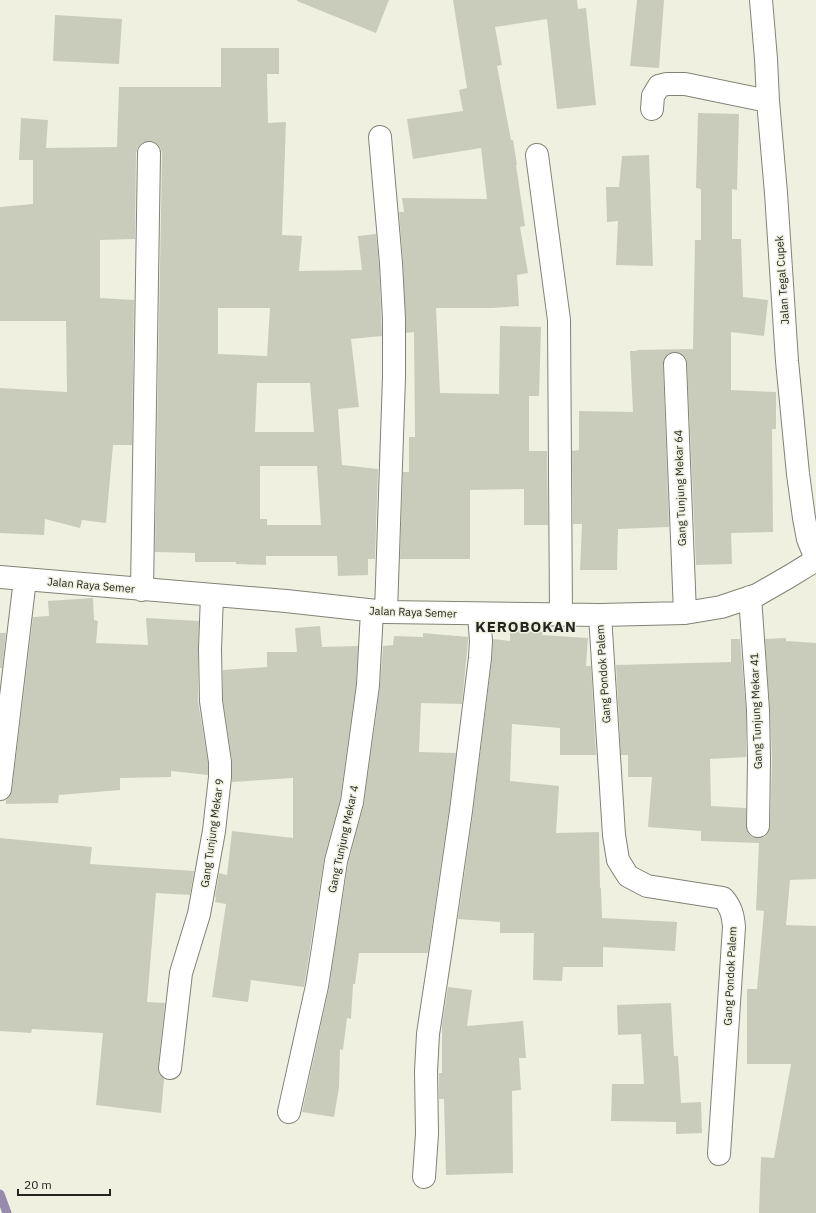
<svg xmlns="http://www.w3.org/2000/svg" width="816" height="1213" font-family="'IBM Plex Sans',sans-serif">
  <rect width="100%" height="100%" fill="#eff0e0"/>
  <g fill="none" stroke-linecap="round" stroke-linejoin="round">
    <path stroke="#968bad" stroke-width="9" d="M0 1194 7 1213"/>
  </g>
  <path fill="#caccbb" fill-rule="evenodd" d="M297 0H389L376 33 297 1Z
    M453 0H577L578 9 586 8 596 105 557 109 547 19 495 27 502 65 497 66 511 140H513L517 165H516L525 226 520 227 528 273 517 275 519 306 492 308H436L440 393 499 394 500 326 541 327 539 396H529V451H547L548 525H524V489L470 490V559H400L403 472H409V437H415L414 332 406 333 403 262 399 212H404L402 198 487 199 481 148 413 159 407 119 463 111 459 90 467 88Z
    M637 0H664L659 68 630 66Z
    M55 15 122 19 119 64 53 61Z
    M221 48H279V74H267L268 123 286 122 282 235 302 236 299 271 362 270 358 236 376 234 379 264 382 336 351 339 359 407 338 409 342 465 378 469 375 559H368V575L338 576 337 556H266V565L236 564V562H195V553L155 552 162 153 160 147 156 143 150 141 143 142 138 147 136 153 135 239 100 240V298L134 300 132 445H113L106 523 82 520 80 528 45 519 44 535 0 533V388L67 392 66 321H0V207L33 204V160H19L21 118 48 120 46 148 117 147 119 87H221ZM218 308H270L267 356 218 354ZM257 383H310L314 432H255ZM260 466H317L321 525H267V519H260Z
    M698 113 739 114 737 190 732 189V239H741L743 297 768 300 764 336 731 332V390L776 392V429H772L773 532 731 533 732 564 696 565 687 364 686 358 681 353 674 352 668 354 664 358 663 364 669 527 618 529 617 570H580L582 524H573L572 451 579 450V411L633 412 630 351H637V350L693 349 695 240H701V189L696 188Z
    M649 155 653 266 616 265 618 221 607 222 606 187H619L622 156Z
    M93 598 94 620 98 621 96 643 148 645 146 618 199 621 198 649V701L208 763V775L171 771V777L120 778V790L59 795 58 803 6 804V800L10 796 12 790 33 617 49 616 48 601Z
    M320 626 322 647 358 646 356 684 340 800 324 859 304 987 251 980 248 1002 212 997 226 904 215 902 216 897H215L219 873 227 875 232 831 293 838V778L232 782V760L223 700V670L267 667V652H297L295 628Z
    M510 631 543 632 542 635 588 638 586 666H591L596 755H560V728L512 724 510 781 559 786 556 833 599 832 600 888H601L602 918 677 922 675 951 603 947V967H563L562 981 533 980 534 933H500V922L458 919 473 813 492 659 493 639 510 641Z
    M0 633H6L2 668H0Z
    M423 633 468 637V641L462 704 421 703 419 752 456 753 449 809 428 953H359L355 984H353L351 1019 347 1018 343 1050 340 1049 339 1087 334 1117 302 1112 329 988 348 864 364 804 380 687 383 646 393 645 394 636 423 637Z
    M786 638V641L816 643V879L790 880 786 925 816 926V1213H759L761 1157 774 1158 791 1064H747V989H757L764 911 756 910 759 843 701 841V831L648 827 652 777H628V755H621L616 665 731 662V639H740L746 711V757L710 759 711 806 746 808V826L747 832 751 836 758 838 764 837 768 833 770 826 772 760 770 710 765 639Z
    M0 838 92 847 90 864 194 871 190 895 156 893 147 1002 165 1003 158 1067 159 1073 164 1079 161 1113 96 1105 103 1033 32 1029 31 1033 0 1031Z
    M448 987 472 990 467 1026 523 1021 526 1058H519L521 1090 512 1091 513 1173 446 1175 444 1099H439V1073H442V1025Z
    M671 1003 674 1056H678L681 1103 701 1102 702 1133 676 1134V1122L611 1121 612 1084H644L641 1034 618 1035 617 1005Z"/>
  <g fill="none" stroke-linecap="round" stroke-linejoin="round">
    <g stroke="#818374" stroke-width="24">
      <path id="minor" d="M761 0 766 59 768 101 776 193 787 361 798 474 804 518 808 539 816 559
        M652 109 653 96 659 86 667 84H685L768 101
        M380 137 391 263 394 319V377L386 612
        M537 155 559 320 561 615
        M675 364 685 613
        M0 577 286 601 386 612 600 615 685 613 721 607 757 595 790 576 816 560
        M142 590 149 153
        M750 597 758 710 759 760 758 826
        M600 615 614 835 618 860 628 876 647 886 723 898C731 907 733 915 734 927L719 1154
        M0 789 25 579
        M170 1068 181 973 199 914 214 831 220 777V762L211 701 210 649 212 595
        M289 1112 317 986 323 948 336 861 352 802 368 685 372 611
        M424 1177 427 1134 426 1071 428 1034 442 942 461 811 480 658 481 641 479 614"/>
    </g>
    <use href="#minor" stroke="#fff" stroke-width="22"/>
  </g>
  <g text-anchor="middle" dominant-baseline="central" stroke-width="3" stroke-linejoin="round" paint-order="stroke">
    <g font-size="11" fill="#24251f" stroke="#eff0e0">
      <text transform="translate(782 280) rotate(-94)">Jalan Tegal Cupek</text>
      <text transform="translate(680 488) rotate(-92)">Gang Tunjung Mekar 64</text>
      <text transform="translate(91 585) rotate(5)">Jalan Raya Semer</text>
      <text transform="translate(413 612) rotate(2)">Jalan Raya Semer</text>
      <text transform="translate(603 674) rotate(-94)">Gang Pondok Palem</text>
      <text transform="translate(756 711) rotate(-92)">Gang Tunjung Mekar 41</text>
      <text transform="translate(212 833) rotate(-82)">Gang Tunjung Mekar 9</text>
      <text transform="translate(343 839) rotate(-78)">Gang Tunjung Mekar 4</text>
      <text transform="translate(730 976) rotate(-87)">Gang Pondok Palem</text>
    </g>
    <g font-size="15" font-weight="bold" letter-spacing="1" fill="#24251f" stroke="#eff0e0">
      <text x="526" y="626">KEROBOKAN</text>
    </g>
  </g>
  <path d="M18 1189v6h92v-6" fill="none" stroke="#24251f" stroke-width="2"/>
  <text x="24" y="1189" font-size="12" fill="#24251f" stroke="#eff0e0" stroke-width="3" paint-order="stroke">20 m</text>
</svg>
